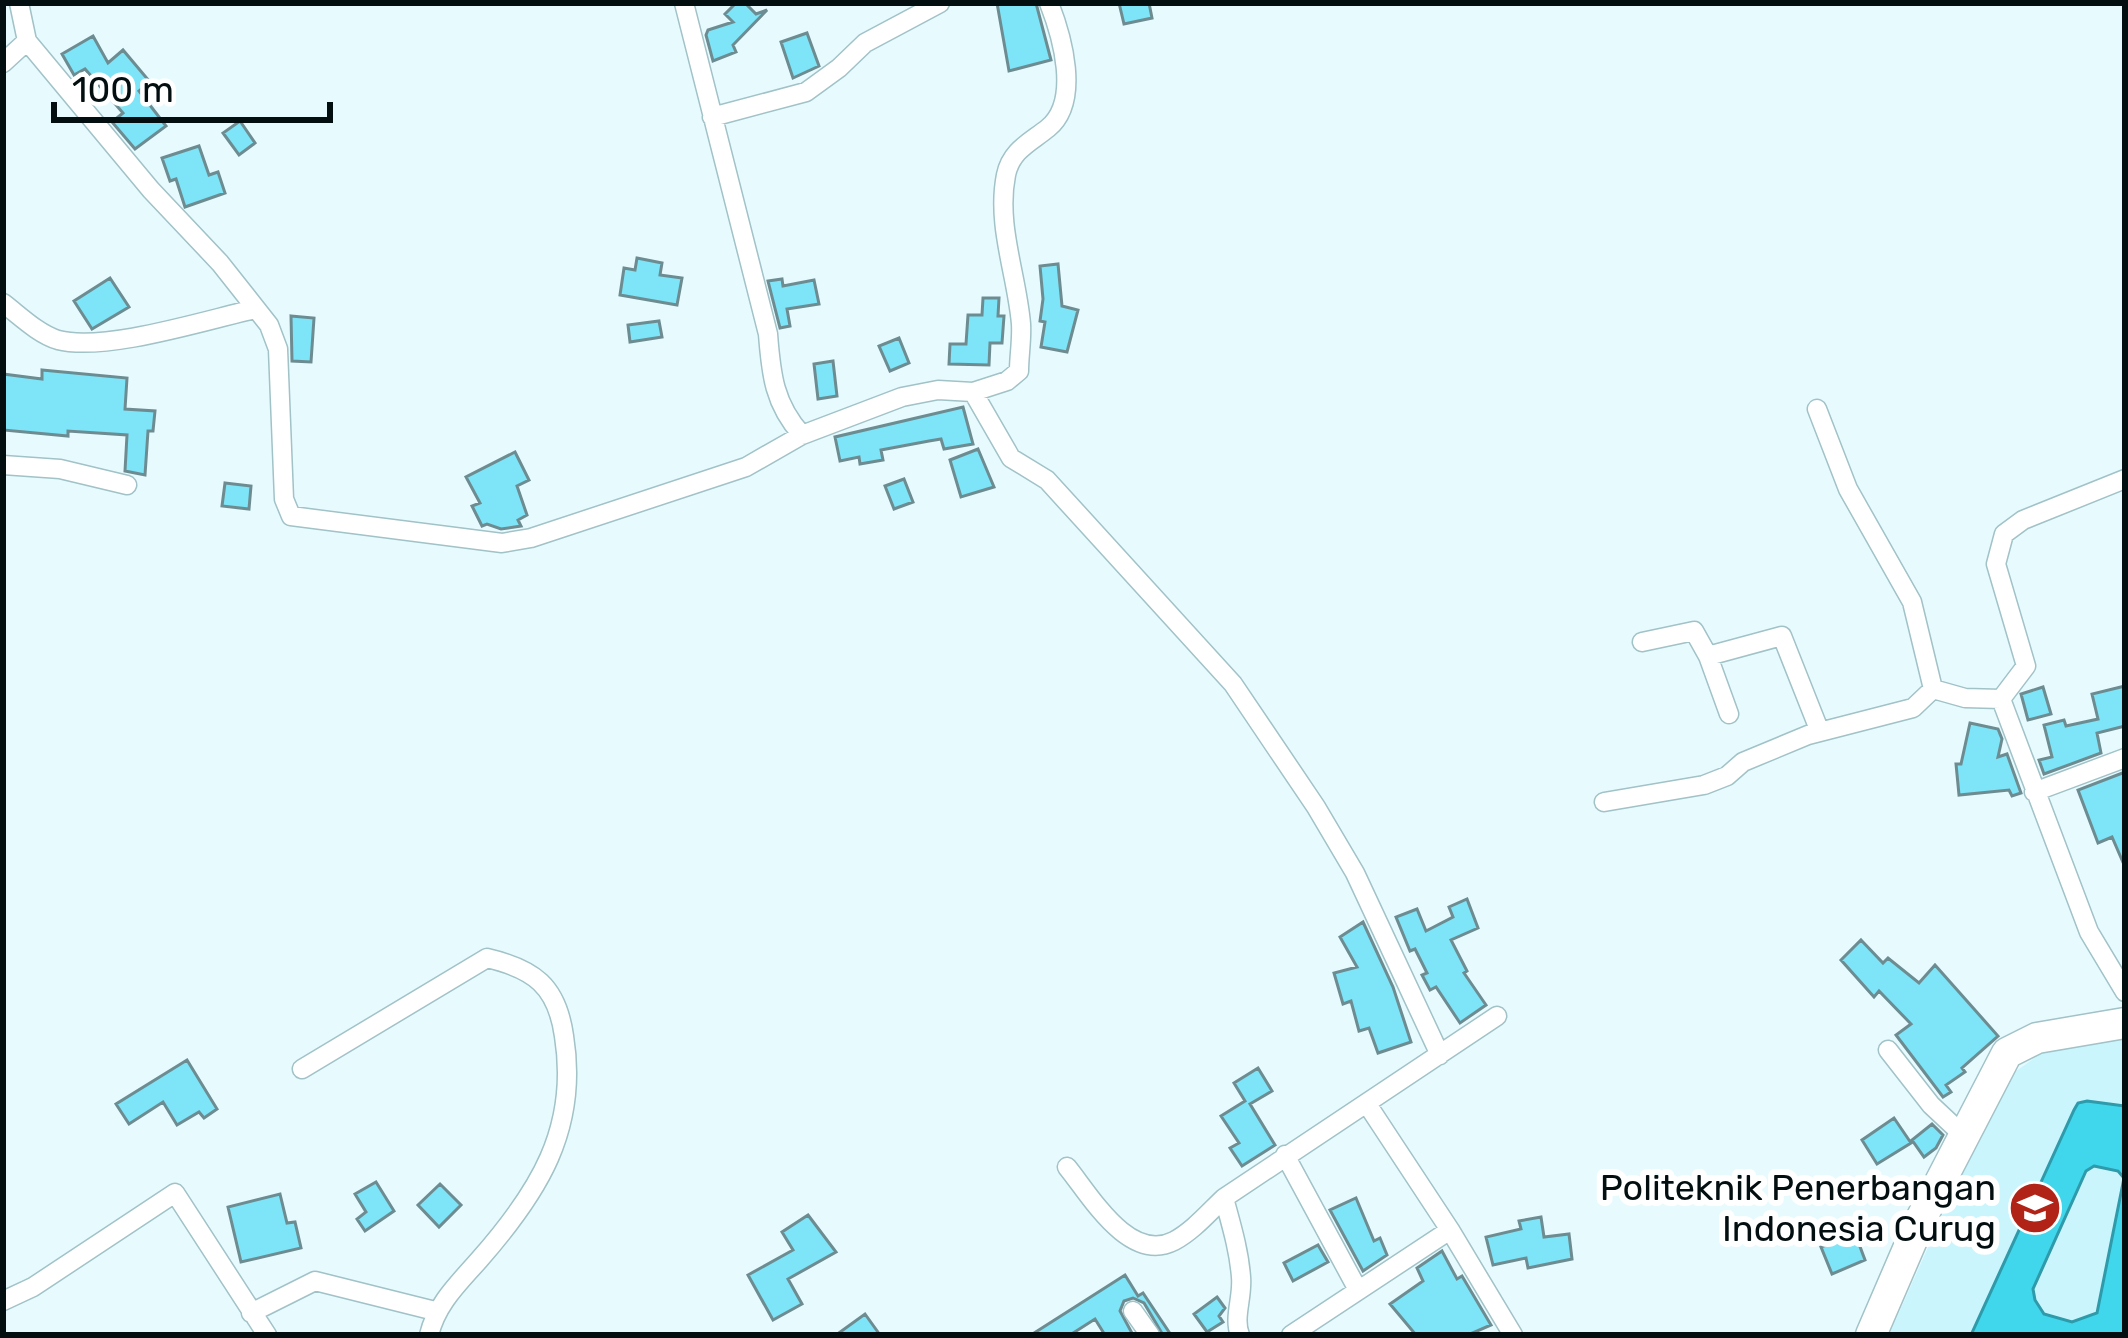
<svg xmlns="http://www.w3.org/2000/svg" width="2128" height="1338" font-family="Rubik,sans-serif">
  <rect width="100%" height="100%" fill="#e7fbff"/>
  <path fill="#caf5fd" d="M2125 1036V1335H1889L2002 1081 2057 1042Z"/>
  <path fill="#40d6ec" stroke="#2e9aaa" stroke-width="3" fill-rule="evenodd" d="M2087 1101 2125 1106V1335H1971L2074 1110 2078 1103ZM2094 1166 2118 1171 2124 1178 2097 1313 2072 1322 2044 1314 2035 1300 2033 1289 2086 1171Z"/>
  <path fill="#7de5f7" stroke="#6d8c92" stroke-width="3" d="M736 3H745L756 14 767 10 733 45 736 52 713 61 706 35 708 30 733 22 725 14Z
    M997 3H1036L1051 60 1009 71Z
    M1119 3H1149L1152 18 1124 24Z
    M807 33 819 66 793 78 781 42Z
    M93 36 108 63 123 50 150 82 139 91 166 126 135 149 112 122 123 113 85 69 74 75 62 54Z
    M240 121 255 143 239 155 223 133Z
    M199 146 209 175 218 172 225 193 185 207 176 179 170 181 162 158Z
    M637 258 662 263 660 275 682 278 677 305 620 295 624 268 635 270Z
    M1058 264 1062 306 1078 310 1067 352 1041 347 1045 322 1040 321 1043 299 1040 266Z
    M110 278 129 307 92 329 74 301Z
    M782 279 783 286 814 280 819 304 787 309 790 326 780 328 768 281Z
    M983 298H999L998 316H1004L1002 343H990L989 365 949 364 950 344H966L968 315H982Z
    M291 316 314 318 311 362 292 361Z
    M659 321 662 337 630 342 628 325Z
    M899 338 909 363 890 371 879 346Z
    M833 361 837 396 818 399 814 364Z
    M42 370 127 378 125 409 155 411 153 431H148L145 475 125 471 127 435 68 431V436L3 430V374L42 379Z
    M963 407 973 444 944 449 941 439 929 441 881 450 883 460 860 464 859 457 840 461 835 437Z
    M978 449 994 487 961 497 950 460Z
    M515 452 529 480 517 486 527 515 518 520 521 526 501 529 487 524 482 526 472 506 480 503 466 477Z
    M904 479 913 502 894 509 885 486Z
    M225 483 251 486 249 509 222 506Z
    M2125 686V726L2097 733 2101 753 2044 774 2039 760 2052 757 2044 725 2064 720 2066 726 2098 719 2092 694Z
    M2043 687 2051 714 2028 720 2021 694Z
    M1970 723 1998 729 2002 739 1998 757 2007 754 2021 793 2012 796 2009 790 1959 795 1956 764H1961Z
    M2125 772V867L2112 837 2098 843 2078 790Z
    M1467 899 1478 928 1451 940 1467 971 1464 973 1486 1005 1460 1023 1436 987 1430 990 1422 975 1427 973 1415 949 1410 951 1396 917 1417 909 1426 931 1453 917 1449 907Z
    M1363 922 1393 987 1411 1042 1378 1053 1369 1028 1359 1031 1351 1001 1343 1004 1334 973 1357 967 1340 937Z
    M1861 940 1883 963 1888 958 1919 983 1935 965 1998 1036 1962 1068 1965 1072 1946 1085 1951 1092 1943 1097 1896 1035 1911 1024 1879 991 1874 997 1841 960Z
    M187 1060 217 1109 204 1118 199 1112 177 1125 163 1102 129 1124 116 1104Z
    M1258 1068 1272 1091 1250 1104 1275 1145 1242 1166 1230 1148 1239 1143 1221 1116 1245 1101 1234 1083Z
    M1894 1118 1911 1143 1877 1164 1862 1140Z
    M1932 1124 1943 1135 1936 1148 1924 1157 1912 1140Z
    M376 1182 394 1211 365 1231 357 1219 366 1212 355 1194Z
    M440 1184 461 1205 439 1227 418 1205Z
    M280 1194 287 1223 295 1222 301 1248 241 1262 228 1207Z
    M1356 1198 1374 1241 1380 1238 1387 1255 1363 1271 1330 1210Z
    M808 1215 836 1252 788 1279 802 1304 773 1320 748 1275 793 1250 782 1232Z
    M1541 1217 1544 1237 1569 1234 1572 1259 1528 1268 1526 1258 1493 1265 1486 1237 1521 1229 1519 1221Z
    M1853 1228 1865 1260 1832 1274 1821 1247 1836 1241 1834 1236Z
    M1318 1245 1328 1262 1293 1281 1284 1263Z
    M1442 1251 1457 1279 1462 1276 1491 1325 1468 1335H1416L1390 1304 1423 1281 1417 1268Z
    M1125 1275 1138 1296 1143 1293 1171 1335H1163L1144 1303 1133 1298 1124 1301 1120 1311 1133 1335H1105L1095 1319 1070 1335H1031Z
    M1217 1297 1225 1308 1219 1316 1223 1322 1207 1332 1194 1314Z
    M865 1314 880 1335H836Z"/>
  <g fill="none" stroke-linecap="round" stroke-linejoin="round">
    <g stroke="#a1c2c7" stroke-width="21">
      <path id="street" d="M19 3 27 41 151 190 220 263 269 325 278 349 284 499 291 516 502 543 531 538 746 467 802 435 902 397 938 390 973 392 1007 381 1019 371C1019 356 1022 340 1021 324 1017 275 996 225 1006 175 1011 150 1031 142 1048 128 1081 101 1062 36 1049 3
        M684 3 768 334C771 374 774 404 802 435
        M3 63 27 41
        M712 117 806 92 839 68 865 43 940 3
        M3 303C19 315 38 334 58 340 106 352 206 320 255 309
        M973 392 1011 458 1047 480 1233 684 1316 807 1355 873 1440 1055
        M1817 409 1848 489 1912 602 1933 689 1965 698 2001 699 2089 932 2125 992
        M3 465 60 469 127 485
        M1642 642 1694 631 1708 656 1782 636 1820 732
        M1708 656 1729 714
        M2001 699 2026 666 1996 564 2004 534 2023 520 2125 479
        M2034 792 2125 758
        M1604 802 1704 785 1727 776 1743 762 1808 735 1913 708 1933 689
        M1888 1050 1931 1105 1963 1135
        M302 1069 487 958C534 969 557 986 564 1036 579 1129 538 1193 479 1260 458 1284 437 1303 429 1335
        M1367 1104 1450 1230
        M1285 1155 1358 1290
        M1067 1167C1090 1195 1129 1264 1174 1241 1193 1231 1209 1212 1224 1198
        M3 1301 33 1287 175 1193 267 1335
        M1133 1311 1150 1335
        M251 1313 315 1281 435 1311
        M1240 1335C1233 1318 1243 1297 1241 1277 1239 1250 1231 1224 1224 1198L1497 1016
        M1291 1335 1450 1230 1513 1335"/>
    </g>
    <g stroke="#a1c2c7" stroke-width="33">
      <path id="primary" d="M1871 1335 1921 1219 2007 1053 2037 1038 2125 1023"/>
    </g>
    <use href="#street" stroke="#fff" stroke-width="18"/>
    <use href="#primary" stroke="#fff" stroke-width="30"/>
  </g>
  <defs>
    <g id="university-disc" transform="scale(2.7)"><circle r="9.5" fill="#b12217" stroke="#fff"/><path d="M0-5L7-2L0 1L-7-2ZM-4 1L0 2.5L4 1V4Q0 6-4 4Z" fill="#fff"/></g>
  </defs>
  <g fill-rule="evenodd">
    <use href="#university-disc" x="2035" y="1208"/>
  </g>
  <g text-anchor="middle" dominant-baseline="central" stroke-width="12" stroke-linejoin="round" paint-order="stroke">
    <g font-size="36" fill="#030e10" stroke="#fff" text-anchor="end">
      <text x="1996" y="1187">Politeknik Penerbangan<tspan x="1996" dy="41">Indonesia Curug</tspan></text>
    </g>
  </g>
  <rect width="2128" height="1338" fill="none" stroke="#030e10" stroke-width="12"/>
  <path d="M54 102v18h276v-18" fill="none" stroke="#030e10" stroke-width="6"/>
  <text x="72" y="102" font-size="36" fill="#030e10" stroke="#ffffff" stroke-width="9" paint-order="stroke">100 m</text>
</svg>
